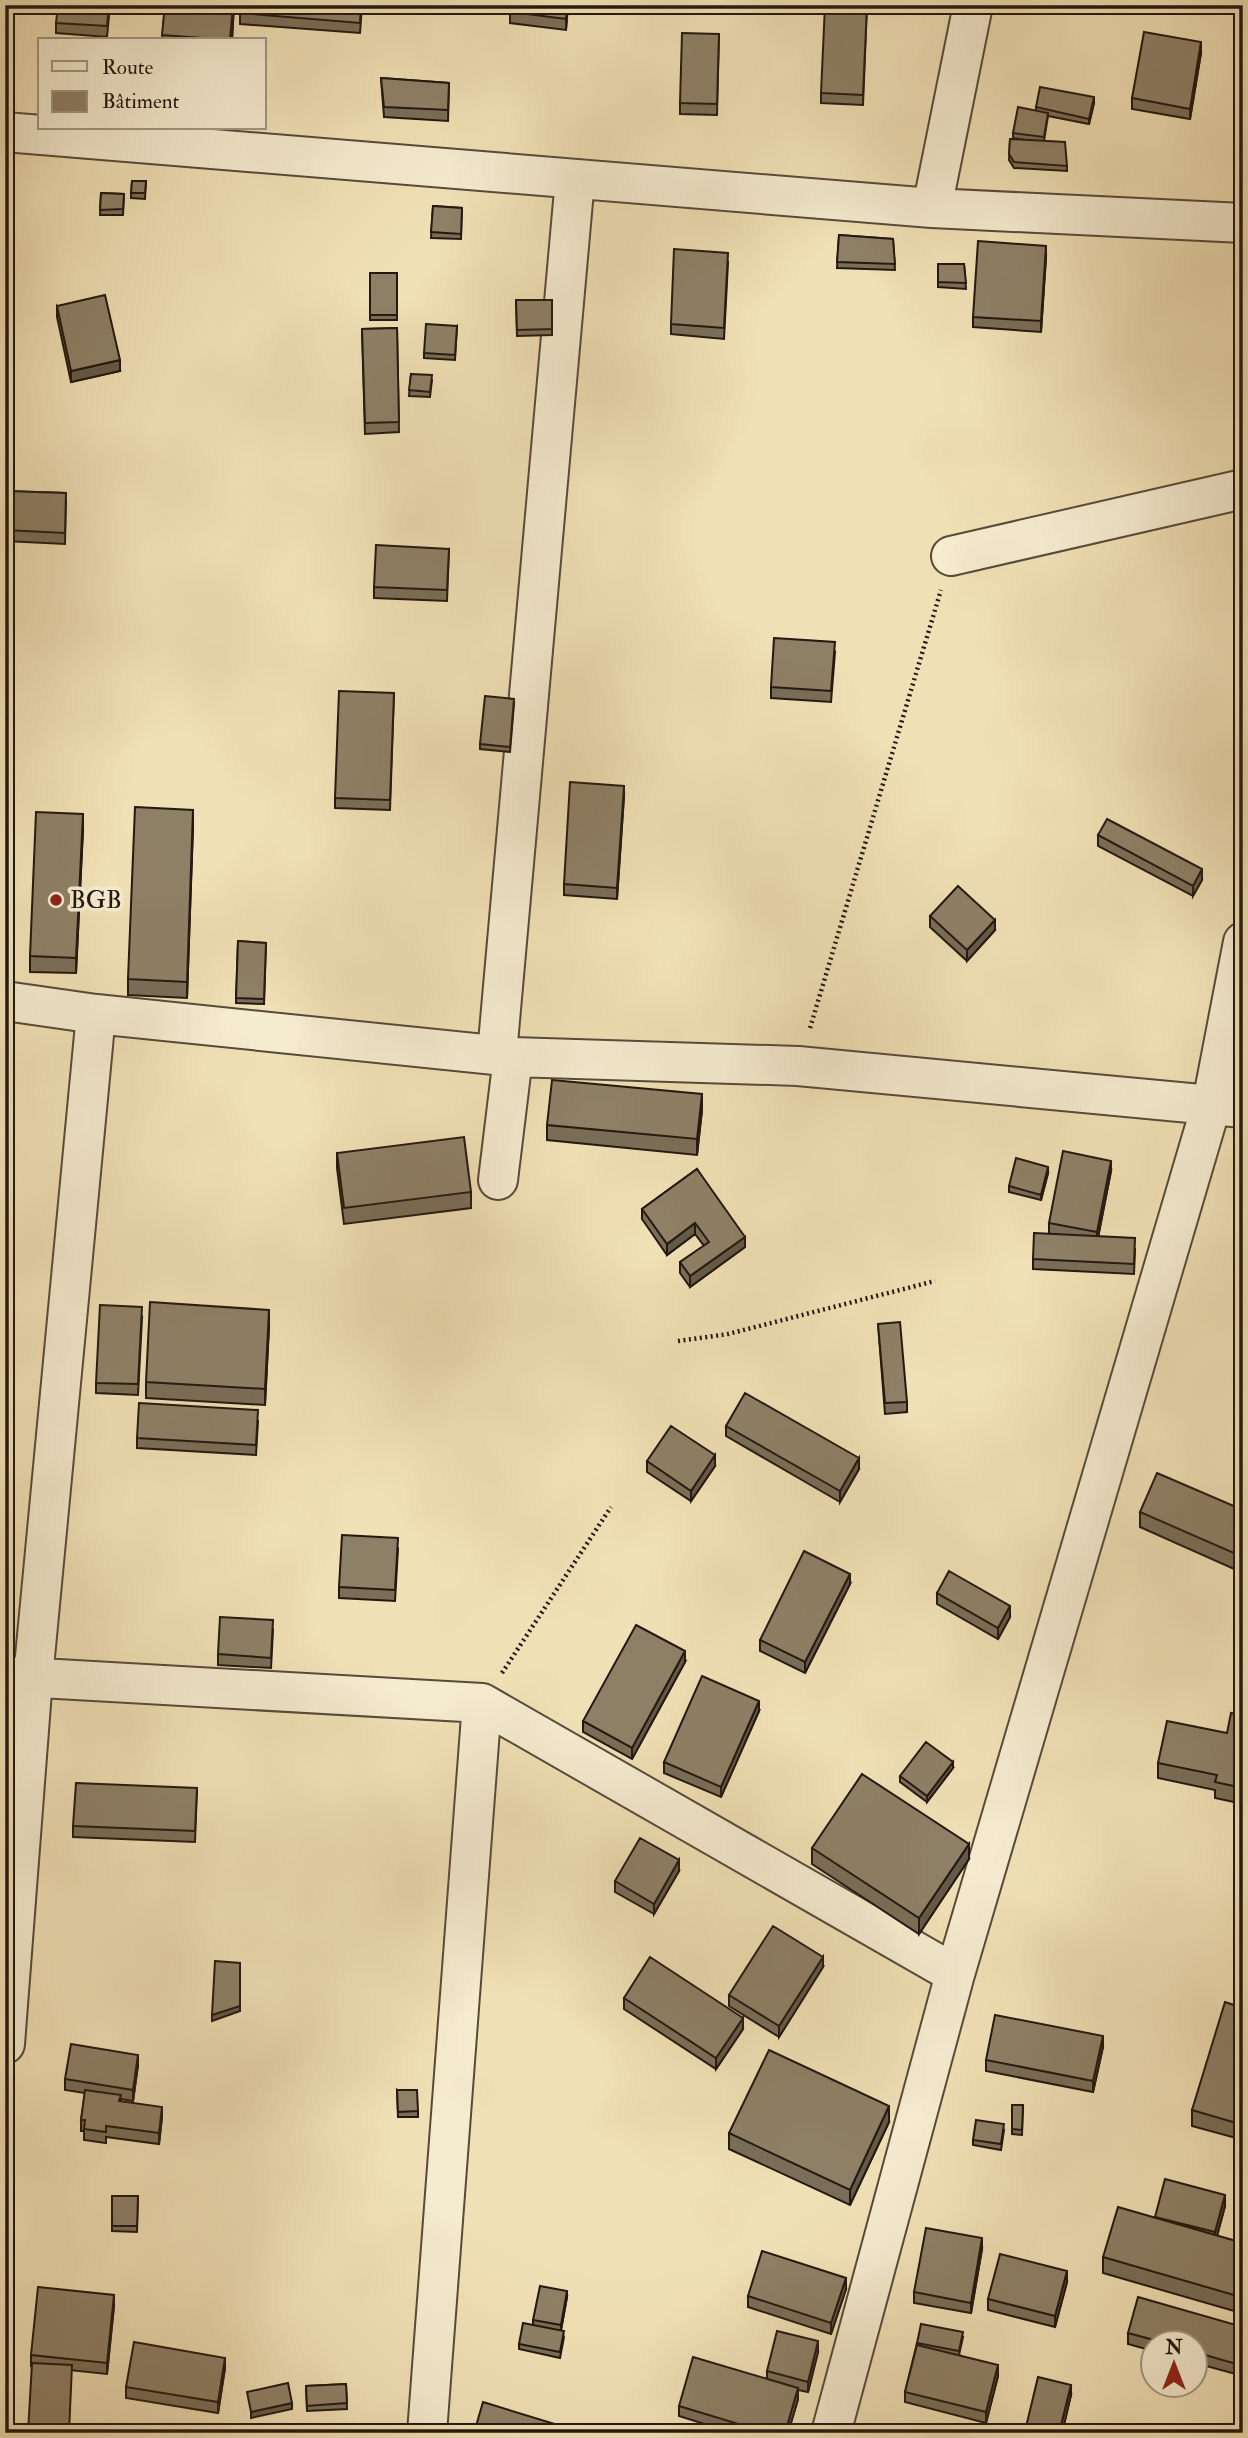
<svg xmlns="http://www.w3.org/2000/svg" width="1248" height="2438" font-family="'IM FELL Double Pica',serif">
  <rect width="100%" height="100%" fill="#f0e0b5"/>
  <filter id="stains"><feTurbulence type="fractalNoise" baseFrequency=".00286" numOctaves="4"/><feColorMatrix values="0 0 0 0 .2 0 0 0 0 .09 0 0 0 0 .02 0 0 0 .5 -.17"/></filter>
  <radialGradient id="worn" r=".72"><stop offset=".6" stop-color="#630" stop-opacity="0"/><stop offset="1" stop-color="#630" stop-opacity=".3"/></radialGradient>
  <g fill="none" stroke-linecap="round" stroke-linejoin="round">
    <g stroke="#574a3a" stroke-width="42">
      <path id="street" d="M5 132 932 208 1243 223
        M932 208 973 5
        M951 556 1243 489
        M5 1001 96 1014 513 1057 798 1066 1243 1108
        M497 1054 575 179
        M498 1180 513 1057
        M5 1676 482 1703 955 1974
        M5 2044 33 1678 96 1014
        M427 2433 482 1703
        M831 2433 955 1974 1212 1103 1243 942"/>
    </g>
    <path stroke="#241811" stroke-width="4.5" stroke-dasharray="2 3.5" stroke-linecap="butt" d="M810 1028 941 590
      M678 1341 728 1334 935 1281
      M502 1673 611 1507"/>
    <use href="#street" stroke="#f5ebcf" stroke-width="38"/>
  </g>
  <path fill="#7a6e58" stroke="#241811" stroke-width="2" d="M110 5 107 37 56 33V23Z
    M165 5H234L232 40H162Z
    M240 5H362L360 33 240 24Z
    M568 5 566 30 510 23V12Z
    M867 5 863 105 821 103V93Z
    M719 34 717 115 680 114V103Z
    M1201 53 1190 119 1132 109V98Z
    M381 78 449 83 448 121 384 117Z
    M1094 103 1089 124 1048 116 1044 141 1067 166V171L1014 168 1009 160 1010 139 1025 140 1013 138V133L1036 111V107Z
    M132 181H146L145 199 131 198Z
    M101 193 124 194 123 215H100Z
    M433 206 462 208 461 239 431 238Z
    M839 235 893 239 895 270 837 268Z
    M1046 257 1041 332 973 327V317Z
    M728 263 724 339 671 334V324Z
    M938 264H964L966 289 938 287Z
    M370 273H397V320H370Z
    M516 300H552V335L517 336Z
    M57 306 120 371 71 382 57 317Z
    M457 326 455 360 424 358V353Z
    M397 328 399 432 365 434 362 329Z
    M411 374 432 380 430 397 409 396Z
    M5 491 66 493 65 544 5 541Z
    M449 549 447 601 374 598V587Z
    M835 652 831 702 771 698V687Z
    M394 693 390 810 335 808V798Z
    M514 704 510 752 480 749V744Z
    M624 796 617 899 564 895V884Z
    M193 826 187 998 128 995V979Z
    M83 829 76 973 30 972V956Z
    M1098 835 1202 880 1193 896 1098 846Z
    M930 916 995 930 967 961 930 927Z
    M238 941 266 943 264 1004 236 1003Z
    M702 1110 697 1155 547 1140V1125Z
    M337 1153 471 1192V1208L344 1224 337 1168Z
    M697 1169 745 1247 690 1287 680 1273V1262L704 1246 695 1234 667 1255 642 1219V1209Z
    M1111 1171 1098 1237 1135 1249 1134 1274 1033 1269V1259L1049 1234V1223Z
    M1048 1173 1041 1200 1009 1192V1186Z
    M142 1318 138 1395 96 1393V1383Z
    M878 1324 907 1402V1412L885 1414Z
    M269 1326 265 1405 146 1398V1382Z
    M258 1421 256 1455 137 1448V1438Z
    M726 1426 859 1469 840 1502 726 1436Z
    M647 1461 715 1466 691 1501 647 1472Z
    M1243 1510V1573L1140 1527V1512Z
    M398 1549 395 1601 339 1598V1587Z
    M850 1584 805 1673 760 1651V1640Z
    M937 1593 1010 1617 998 1639 937 1604Z
    M5 1597H10V1635H5Z
    M273 1630 271 1668 218 1665V1654Z
    M685 1662 632 1759 583 1732V1721Z
    M759 1711 721 1797 664 1773V1762Z
    M1243 1715V1804L1215 1798V1790L1158 1778V1763L1227 1733Z
    M953 1768 927 1802 900 1782V1776Z
    M197 1788 195 1842 73 1837V1826Z
    M812 1848 969 1859 919 1934 812 1864Z
    M679 1871 654 1914 615 1892V1881Z
    M823 1967 779 2037 729 2006V1995Z
    M624 1998 743 2029 716 2069 624 2009Z
    M1243 2008V2140L1192 2126V2110Z
    M1103 2047 1093 2092 986 2071V2060Z
    M138 2065 133 2101 121 2099V2102L162 2117 159 2144 106 2137V2143L84 2140V2131H81V2120L85 2093 65 2090V2079Z
    M397 2090 418 2111V2117H398Z
    M1012 2105H1023L1022 2135 1012 2134Z
    M889 2122 850 2205 729 2149V2133Z
    M1004 2130 1001 2150 973 2145V2140Z
    M112 2196H138L137 2232 112 2231Z
    M1225 2206 1217 2236 1243 2243 1234 2311 1103 2273V2257L1155 2218Z
    M982 2249 971 2313 914 2303V2292Z
    M1067 2282 1055 2327 988 2310V2299Z
    M846 2289 831 2334 748 2307V2296Z
    M567 2297 561 2330 564 2337 560 2358 519 2349V2344L533 2325V2320Z
    M114 2306 107 2374 31 2366V2355Z
    M1243 2327V2376L1195 2363V2343H1153V2351L1128 2344V2333Z
    M963 2337 959 2355 998 2376 986 2423 905 2402V2392L917 2343Z
    M818 2352 808 2392 798 2390V2399L788 2433H733L679 2416V2406L767 2379V2371Z
    M225 2368 218 2413 126 2398V2387Z
    M346 2384 347 2409 307 2411 306 2386Z
    M1071 2395 1062 2433H1026V2427Z"/>
  <path fill="#635a47" stroke="#241811" stroke-width="2" d="M233 5H234L232 40H230Z
    M567 5H568L566 30V19Z
    M1201 42V53L1190 119V109Z
    M1094 97V103L1089 124V119Z
    M1046 246V257L1041 332V321Z
    M120 360V371L71 382V371Z
    M624 786V796L617 899V888Z
    M193 810V826L187 998V982Z
    M83 814V829L76 973V958Z
    M1202 869V880L1193 896V886Z
    M995 920V930L967 961V950Z
    M702 1094V1110L697 1155V1139Z
    M1111 1161V1171L1097 1243V1232Z
    M1048 1167V1173L1041 1200V1195Z
    M695 1223V1234L667 1255V1244Z
    M745 1237V1247L690 1287V1276Z
    M269 1310V1326L265 1405V1389Z
    M715 1455V1466L691 1501V1491Z
    M859 1458V1469L840 1502V1491Z
    M850 1574V1584L805 1673V1662Z
    M1010 1606V1617L998 1639V1628Z
    M685 1651V1662L632 1759V1748Z
    M759 1701V1711L721 1797V1787Z
    M953 1762V1768L927 1802V1796Z
    M969 1844V1859L919 1934V1918Z
    M679 1860V1871L654 1914V1904Z
    M823 1957V1967L779 2037V2026Z
    M240 1963V2011L212 2021V2015Z
    M743 2018V2029L716 2069V2058Z
    M1103 2036V2047L1093 2092V2081Z
    M138 2055V2065L133 2101V2090Z
    M889 2106V2122L850 2205V2190Z
    M162 2107V2117L159 2144V2133Z
    M1225 2195V2206L1215 2243V2232Z
    M982 2238V2249L971 2313V2303Z
    M1243 2266V2281L1234 2311V2295Z
    M1067 2271V2282L1055 2327V2316Z
    M846 2278V2289L831 2334V2323Z
    M567 2291V2297L561 2330V2325Z
    M114 2295V2306L107 2374V2363Z
    M818 2341V2352L808 2392V2382Z
    M225 2358V2368L218 2413V2402Z
    M998 2365V2376L986 2423V2412Z
    M1071 2385V2395L1062 2433H1059Z
    M798 2388V2399L788 2433H785Z
    M292 2403V2409L251 2418V2412Z"/>
  <path fill="#8e8066" stroke="#241811" stroke-width="2" d="M58 5H109L107 26 56 23Z
    M165 5H233L230 40 162 35Z
    M240 5H361L360 23 240 13Z
    M511 5H567L566 19 510 12Z
    M825 5H867L863 95 821 93Z
    M1144 32 1201 42 1190 109 1132 98Z
    M682 33 719 34 717 104 680 103Z
    M381 78 449 83 448 110 384 107Z
    M1040 87 1094 97 1089 119 1036 107Z
    M1018 107 1048 113 1044 137 1013 133Z
    M1010 139 1065 142 1067 166 1014 162 1009 154Z
    M132 181H146L145 193H131Z
    M101 193 124 194 123 209 100 210Z
    M433 206 462 208 461 234 431 232Z
    M839 235 893 239 895 264 837 262Z
    M978 241 1046 246 1041 321 973 317Z
    M674 249 728 253 724 328 671 324Z
    M938 264H964L966 283 938 282Z
    M370 273H397V315H370Z
    M105 295 120 360 71 371 57 306Z
    M516 300H552V329L517 330Z
    M426 324 457 326 455 355 424 353Z
    M397 328 399 422 365 423 362 329Z
    M411 374 432 375 430 392 409 390Z
    M5 491 66 493 65 533 5 530Z
    M376 545 449 549 447 590 374 587Z
    M774 638 835 642 831 691 771 687Z
    M339 691 394 693 390 800 335 798Z
    M485 696 514 699 510 747 480 744Z
    M570 782 624 786 617 888 564 884Z
    M135 807 193 810 187 982 128 979Z
    M36 812 83 814 76 958 30 956Z
    M1107 819 1202 869 1193 886 1098 835Z
    M958 886 995 920 967 950 930 916Z
    M238 941 266 943 264 999 236 998Z
    M552 1080 702 1094 697 1139 547 1125Z
    M464 1137 471 1192 344 1208 337 1153Z
    M1063 1151 1111 1161 1097 1232 1049 1223Z
    M1016 1158 1048 1167 1041 1195 1009 1186Z
    M697 1169 745 1237 690 1276 680 1262 709 1242 695 1223 667 1244 642 1209Z
    M1034 1233 1135 1238 1134 1264 1033 1259Z
    M150 1302 269 1310 265 1389 146 1382Z
    M100 1305 142 1307 138 1384 96 1383Z
    M900 1322 907 1402 885 1403 878 1324Z
    M745 1393 859 1458 840 1491 726 1426Z
    M139 1403 258 1410 256 1445 137 1438Z
    M671 1426 715 1455 691 1491 647 1461Z
    M1157 1473 1243 1510V1557L1140 1512Z
    M342 1535 398 1538 395 1590 339 1587Z
    M804 1551 850 1574 805 1662 760 1640Z
    M949 1571 1010 1606 998 1628 937 1593Z
    M5 1597H10V1630H5Z
    M220 1617 273 1620 271 1658 218 1654Z
    M636 1625 685 1651 632 1748 583 1721Z
    M702 1676 759 1701 721 1787 664 1762Z
    M1231 1713 1243 1715V1788L1215 1782 1217 1775 1158 1763 1167 1721 1227 1733Z
    M926 1742 953 1762 927 1796 900 1776Z
    M862 1774 969 1844 919 1918 812 1848Z
    M76 1783 197 1788 195 1831 73 1826Z
    M640 1838 679 1860 654 1904 615 1881Z
    M773 1926 823 1957 779 2026 729 1995Z
    M650 1957 743 2018 716 2058 624 1998Z
    M215 1961 240 1963V2006L212 2015Z
    M1225 2002 1243 2008V2125L1192 2110Z
    M995 2015 1103 2036 1093 2081 986 2060Z
    M71 2044 138 2055 133 2090 65 2079Z
    M769 2050 889 2106 850 2190 729 2133Z
    M85 2090 121 2095 119 2101 162 2107 159 2133 106 2126V2132L84 2129 85 2120H81Z
    M397 2090H417L418 2111 398 2112Z
    M1012 2105H1023L1022 2130 1012 2129Z
    M976 2120 1004 2124 1001 2144 973 2140Z
    M1165 2179 1225 2195 1215 2232 1155 2217Z
    M112 2196H138L137 2226H112Z
    M1118 2207 1243 2243V2266L1234 2295 1103 2257Z
    M926 2228 982 2238 971 2303 914 2292Z
    M762 2251 846 2278 831 2323 748 2296Z
    M1000 2254 1067 2271 1055 2316 988 2299Z
    M540 2286 567 2291 561 2325 533 2320Z
    M38 2287 114 2295 107 2363 31 2355Z
    M1138 2297 1243 2327V2366L1195 2352V2343H1165L1128 2333Z
    M523 2323 564 2331 560 2352 519 2344Z
    M921 2324 963 2332 959 2351 917 2343Z
    M777 2331 818 2341 808 2382 767 2371Z
    M134 2342 225 2358 218 2402 126 2387Z
    M917 2345 998 2365 986 2412 905 2392Z
    M693 2357 798 2388 785 2433H768L679 2406Z
    M32 2363 72 2365 69 2433H28Z
    M1038 2377 1071 2385 1059 2433H1048L1026 2427Z
    M288 2383 292 2403 251 2412 247 2392Z
    M346 2384 347 2403 307 2406 306 2386Z
    M483 2402 584 2433H474Z
    M1212 2426 1238 2433H1211Z
    M211 2430H229V2433H211Z"/>
  <circle fill="#8f2418" stroke="#f5ebcf" stroke-width="2.5" cx="56" cy="900" r="7"/>
  <g text-anchor="middle" dominant-baseline="central" stroke-width="7" stroke-linejoin="round" paint-order="stroke">
    <g font-size="24" fill="#241811" stroke="#f5ebcf" text-anchor="start">
      <text x="70" y="900">BGB</text>
    </g>
  </g>
  <rect width="1248" height="2438" fill="none" stroke="#f0e0b5" stroke-width="28"/>
  <rect x="7" y="7" width="1234" height="2424" fill="none" stroke="#241811" stroke-width="3.5"/>
  <rect x="14" y="14" width="1220" height="2410" fill="none" stroke="#241811" stroke-width="2"/>
  <rect x="38" y="38" width="228" height="91" fill="#f5ebcf" stroke="#a19783" stroke-width="2"/>
  <rect x="52" y="61" width="35" height="10" fill="#f5ebcf" stroke="#a19783" stroke-width="2"/>
  <text x="102" y="74" font-size="21" fill="#241811">Route</text>
  <rect x="52" y="91" width="35" height="21" fill="#8e8066" stroke="#a19783" stroke-width="2"/>
  <text x="102" y="108" font-size="21" fill="#241811">Bâtiment</text>
  <g transform="translate(1174 2364)"><circle r="33" fill="#f5ebcf" stroke="#a19783" stroke-width="2"/>
  <path d="M0-5L12 26L0 18L-12 26Z" fill="#8f2418"/>
  <text y="-10" font-size="19" font-weight="bold" text-anchor="middle" fill="#241811">N</text>
  </g>
  <rect width="100%" height="100%" filter="url(#stains)"/>
  <rect width="100%" height="100%" fill="url(#worn)"/>
</svg>
